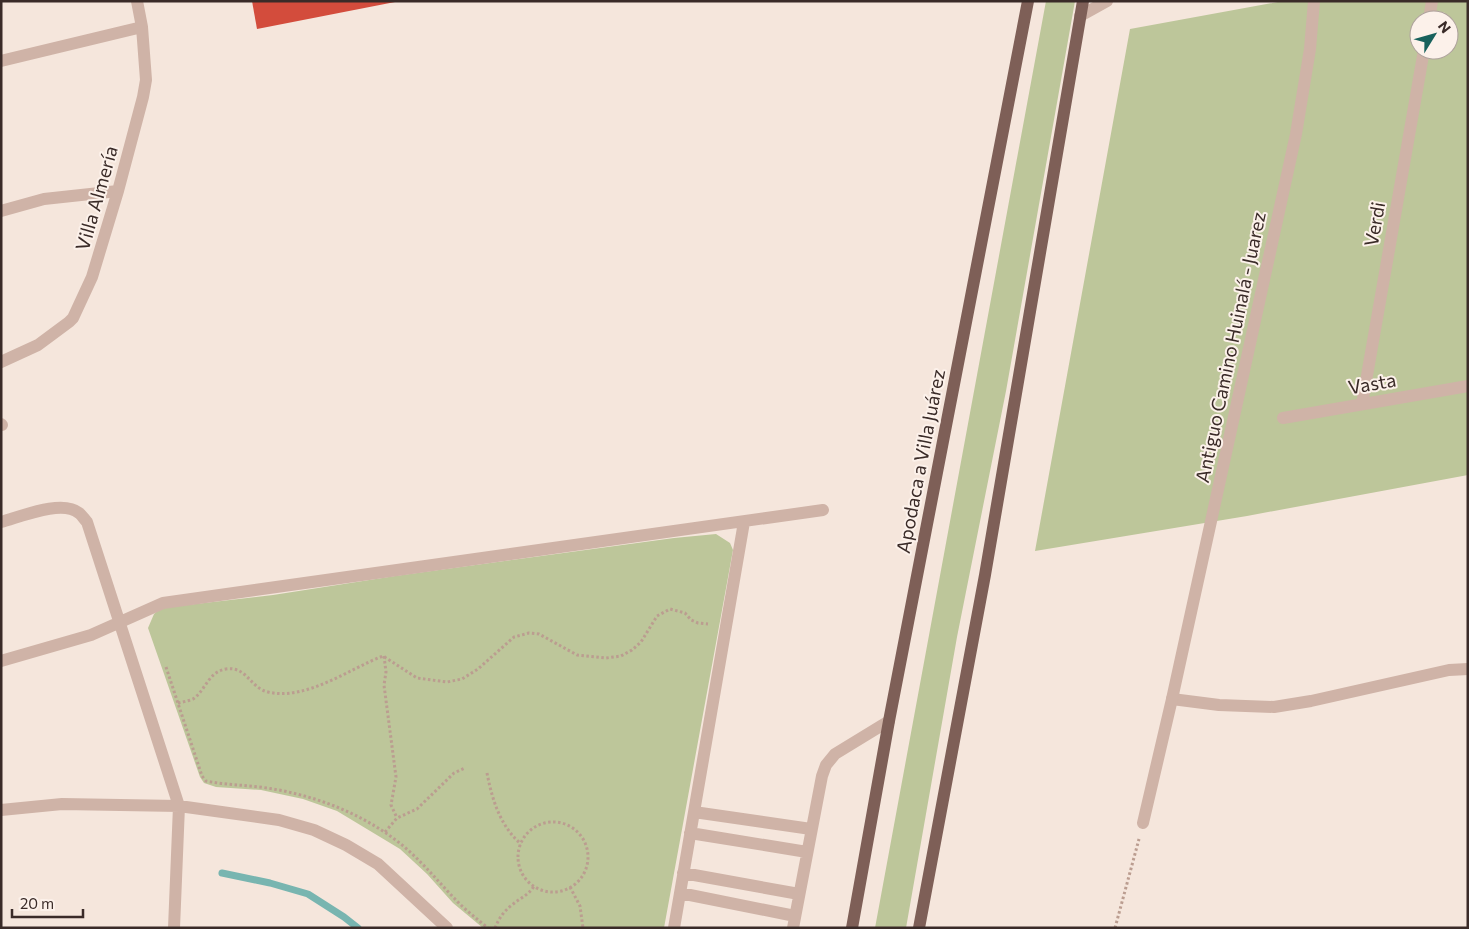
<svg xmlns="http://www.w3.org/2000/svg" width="1469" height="929" font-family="Commissioner,sans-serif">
  <rect width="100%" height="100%" fill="#f5e6dc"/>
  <path fill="#bdc69a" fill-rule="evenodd" d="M1046 1H1075L1006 391 957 637 906 928H875Z
    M1283 1H1468V475L1247 516 1035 551 1130 29ZM1419 20H1449V50H1419Z
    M716 534 730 543 733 550 664 928H483L453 903 427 874 400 849 337 811 303 799 261 790 216 787 204 783 200 777 148 628 154 614 161 608 273 595 395 576 674 538Z"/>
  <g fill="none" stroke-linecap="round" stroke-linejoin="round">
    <path stroke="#78b5b0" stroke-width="7" d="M222 873 270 883 308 894 344 917 358 928"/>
  </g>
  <path fill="#d34c3c" d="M252 1H395V2L257 29Z"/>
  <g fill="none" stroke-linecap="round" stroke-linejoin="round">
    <path stroke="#bb9d90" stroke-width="3" stroke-dasharray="2.5 2.5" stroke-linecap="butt" d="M384 656 386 672 384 685 396 777 391 805 397 818
      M166 667 202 776 206 781C226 785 246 785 267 788 313 795 359 812 397 841 418 857 435 878 454 898 464 909 476 918 488 928
      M178 703C183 702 188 701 193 699 206 690 208 672 226 669 247 666 250 688 268 692 306 701 349 669 383 656L417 678 447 682 462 679 478 669 514 637 529 633 539 634 577 655 606 658 621 656 632 650 641 642 657 616 670 609 685 613 691 620 698 623 708 624
      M487 773C492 799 500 826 521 844
      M518 857a35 35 0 1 1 70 0a35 35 0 1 1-70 0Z
      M385 832 397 818 417 809 454 773 465 768
      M570 887 580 906 583 928
      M495 928C499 918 504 911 512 905 520 898 529 895 534 886
      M1115 928 1139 839"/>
    <path stroke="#cfb3a7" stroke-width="12" d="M1080 16 1107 1
      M1172 699 1219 705 1274 707 1311 701 1449 670 1468 669"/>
    <path stroke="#cfb3a7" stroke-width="12" d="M1429 20 1432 1
      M1 61 142 27
      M1 211 44 199 118 191
      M1 362 38 345 69 322 73 318 92 277 118 191 143 97 146 80 142 27 137 1
      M1362 404 1424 50
      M1283 418 1468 386
      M1 424 2 425
      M1 522C20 517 62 499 79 513 82 515 84 519 87 522L179 806 174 928
      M1 661 91 635 163 603 823 510
      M1 810 62 804 179 806 279 820 314 830 346 845 378 864 447 928
      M694 812 811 829
      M1143 823 1172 699 1296 134 1310 49 1314 1
      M690 833 807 852
      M683 873 799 894
      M680 893 795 916
      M674 928 744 522
      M793 928 822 776 826 765 835 754 889 721"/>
    <path stroke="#7e5f57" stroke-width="12" d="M852 928 889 721 1028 1
      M919 928 985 575 1083 1"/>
  </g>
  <g text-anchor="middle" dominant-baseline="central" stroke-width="4" stroke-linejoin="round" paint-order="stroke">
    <g font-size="19" fill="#3a2b28" stroke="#fcf1ea">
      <text transform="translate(96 198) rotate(-74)">Villa Almería</text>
      <text transform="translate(1374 224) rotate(-80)">Verdi</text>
      <text transform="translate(1230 347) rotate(-78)">Antiguo Camino Huinalá - Juarez</text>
      <text transform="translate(1372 383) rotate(-10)">Vasta</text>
      <text transform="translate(920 461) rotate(-79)">Apodaca a Villa Juárez</text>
    </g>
  </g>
  <rect width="1469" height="929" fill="none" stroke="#3a2b28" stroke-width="5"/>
  <g transform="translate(1434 35) rotate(53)"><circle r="24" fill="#fcf1ea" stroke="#aea29c"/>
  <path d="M0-4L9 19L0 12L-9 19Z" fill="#18615c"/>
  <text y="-8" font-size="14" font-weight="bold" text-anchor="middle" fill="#3a2b28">N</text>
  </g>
  <path d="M12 909v8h71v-8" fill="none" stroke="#3a2b28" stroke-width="2.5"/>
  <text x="20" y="909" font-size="15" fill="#3a2b28" stroke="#fcf1ea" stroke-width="4" paint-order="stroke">20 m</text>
</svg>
